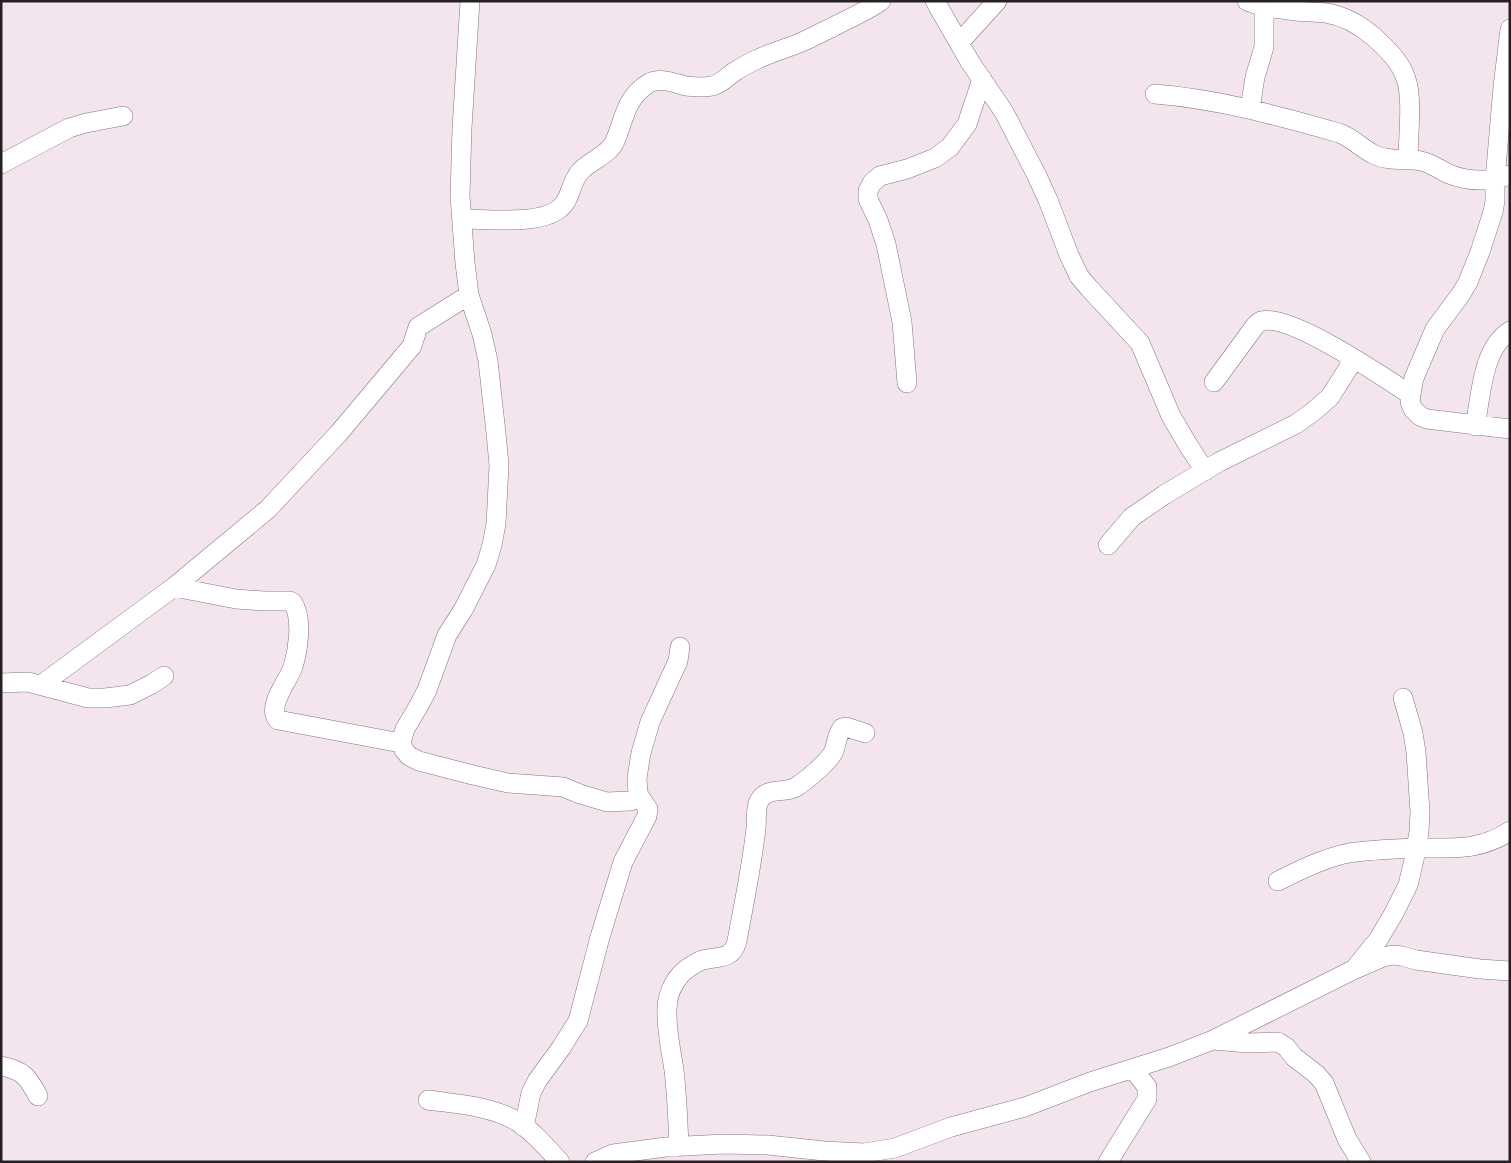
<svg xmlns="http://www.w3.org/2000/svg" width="1511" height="1163" font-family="'IBM Plex Sans',sans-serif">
  <rect width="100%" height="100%" fill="#f4e4ee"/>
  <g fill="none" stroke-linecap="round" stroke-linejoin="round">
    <g stroke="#83747e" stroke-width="20">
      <path id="minor" d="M470 1 462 128 460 196 465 263 469 295 482 334 488 361 496 433 499 465 496 524 492 545 486 565 463 610 447 635 427 690 418 707 405 729 401 743 404 750 409 756 419 761 473 775 508 783 563 787 580 794 607 802 630 801 639 798
        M935 1 970 62 1004 112 1037 176 1048 200 1069 255 1079 276 1089 288 1140 343 1171 416 1188 445 1205 471
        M1247 1C1262 7 1279 9 1296 11 1306 12 1316 12 1326 13 1345 16 1360 25 1374 37 1387 49 1401 62 1406 79 1413 98 1408 138 1408 159
        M1510 29 1503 87 1495 180V201L1493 212 1480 252 1468 282 1461 294 1435 329 1414 378 1412 388 1410 402 1413 409 1420 416 1427 419 1510 429
        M959 43 997 1
        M1155 94C1218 99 1279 116 1339 133 1353 138 1362 149 1375 155 1390 162 1406 158 1421 161 1431 163 1440 170 1449 174 1469 182 1489 182 1510 175
        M1250 109 1255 77 1264 47V6
        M1 164 69 128 86 123 123 116
        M462 219C487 219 539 225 559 209 571 200 570 184 579 173 589 160 609 156 615 141 625 118 625 98 649 83 660 77 674 83 686 86 694 87 704 88 712 86 721 84 727 77 734 72 742 67 750 62 758 59 772 52 789 48 804 41 813 37 822 32 831 28 848 19 865 12 881 1
        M1214 382 1255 326C1257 324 1258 322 1261 321 1290 313 1385 378 1411 395
        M907 383 902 322 886 244 878 220 868 199V191L872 183 880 176 907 169 935 158 950 147 967 124 982 79
        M1475 426C1481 397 1482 348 1510 331
        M1108 545 1132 517 1164 495 1219 462 1296 424 1314 411 1330 397 1354 359
        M174 587 236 599 264 601H290L293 603C303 619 298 650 293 667 288 681 266 707 278 720L401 743
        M1 683 28 682 88 698H105L130 695 152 684 164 676
        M41 685 174 587 268 509 338 434 412 346 418 327 469 295
        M1278 881C1300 870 1324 858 1349 853 1369 850 1397 849 1418 848 1452 848 1480 851 1510 831
        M1356 967 1378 940 1394 913 1408 885 1414 860 1419 832 1420 812 1416 752 1413 733 1403 698
        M1214 1040 1247 1043 1278 1042 1286 1047 1294 1057 1316 1074 1324 1083 1347 1139 1361 1162
        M1 1066C23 1070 28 1077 38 1096
        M428 1100C456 1104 493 1106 518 1122 534 1132 547 1148 560 1162
        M524 1127 531 1093 537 1081 561 1048 578 1021 600 937 623 862 647 816 648 809 638 794 637 778 641 753 650 722 678 661 680 647
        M679 1147C678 1121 677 1095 674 1070 671 1050 666 1029 667 1009 667 996 673 983 681 974 686 969 694 964 700 961 716 955 732 962 737 941 744 903 752 865 756 828 757 820 755 808 759 801 768 786 784 794 796 787 807 780 827 763 833 753 837 745 836 736 842 728L846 727 865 733
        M595 1162 613 1154 666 1147 724 1144 768 1145 824 1151 864 1153 895 1148 951 1127 1025 1107 1090 1082 1169 1057 1213 1040 1353 970 1383 957 1393 955 1402 956 1416 960 1480 969 1510 971
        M1108 1162 1147 1099V1087L1133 1069"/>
    </g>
    <use href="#minor" stroke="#fff" stroke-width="19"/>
  </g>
  <rect width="1511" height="1163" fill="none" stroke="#262024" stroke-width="5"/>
</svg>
